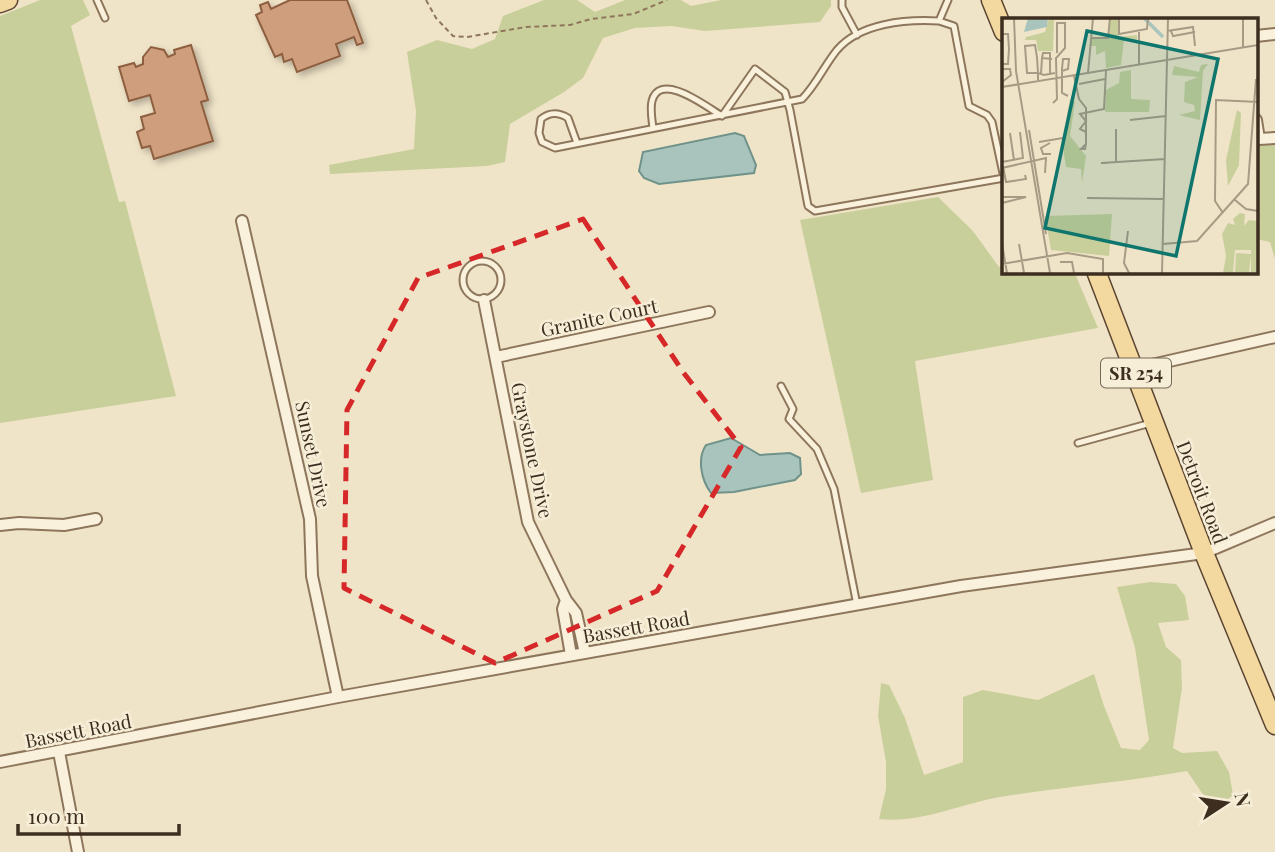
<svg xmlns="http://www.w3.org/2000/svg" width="1275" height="852" font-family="'Playfair Display',serif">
  <defs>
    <filter id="shadow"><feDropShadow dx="3.5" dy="3.5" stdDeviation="3.5" flood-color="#0004"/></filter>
  </defs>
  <rect width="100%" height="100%" fill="#f0e4c8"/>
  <path fill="#c9cf9b" d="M40 0H83L90 15 71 26 119 202 125 201 176 396 0 423V16Z
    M544 0H577L595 12 625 0H681L691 6 721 0H831V6L820 22 705 31 671 26 635 28 603 38 583 78 564 92 510 124 505 162 487 166 330 174 329 165 414 149 416 111 407 52 437 40 472 49 495 39 503 16Z
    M1275 141V259L1270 242 1256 239V143Z
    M938 197 973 231 999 267 1004 265V271H1074L1098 328 915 361 933 480 861 493 800 220Z
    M1150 582 1176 584 1185 596 1189 620 1158 623 1166 647 1181 660 1182 688 1173 748 1182 753 1217 751 1229 772 1233 795 1218 807 1202 793 1187 771C1125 782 1062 787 1000 797 960 804 919 824 879 819L886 789V762L878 716 881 683 889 685 905 718 924 775 963 762V697L983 690 1038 700 1094 674 1104 706 1121 748 1140 750 1149 740 1135 648 1117 587Z"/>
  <path fill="#a9c4bc" stroke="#6f938a" stroke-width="2" d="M735 133 744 136 756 165 754 173 659 184 644 178 639 171 643 152Z
    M731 438 760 455 790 453 800 458 801 474 795 480 734 492 711 493C701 480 697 458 706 445Z"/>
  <path fill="#cf9f7d" stroke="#8d5f41" stroke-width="2" filter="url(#shadow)" d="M290 0H347L363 43 357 45 354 37 336 44 340 56 297 72 292 59 284 62 282 54 275 57 256 15 262 12 260 5 268 2 271 9Z
    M191 45 208 100 201 102 213 141 154 159 150 146 142 148 137 132 144 129 141 117 155 113 150 95 129 101 119 67 134 63 136 67 143 64V57L151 47 164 50 168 57 175 54 174 50Z"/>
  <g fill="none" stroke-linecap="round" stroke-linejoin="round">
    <g stroke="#8d765c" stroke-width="9">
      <path id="lane" d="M97 0 105 18
        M842 0V7L857 35
        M939 21 954 26 969 106 987 115 992 122 1004 178
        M653 128C652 120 650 109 652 101 660 70 708 108 722 116L755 69 785 92 790 110 808 206 815 211 1004 178
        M577 143 568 118C558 112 550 112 541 119L539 133 542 142 555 148 802 99C816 85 824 66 837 50 860 23 906 19 939 21L948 0
        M463 280a19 19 0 1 1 38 0a19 19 0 1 1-38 0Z
        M781 386 793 409 789 419 817 449 834 489 857 605
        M1078 443 1151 423"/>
    </g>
    <g stroke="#8d765c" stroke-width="14">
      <path id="street" d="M1256 36 1275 34
        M1256 120 1259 139 1275 138
        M242 221 310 519 312 576 338 697
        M484 300 528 522 566 600 576 613 585 653
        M496 357 709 312
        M1134 369 1275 337
        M0 525 19 523 64 525 96 519
        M566 600 563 609 571 655
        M59 752 78 852
        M0 762 338 697 961 586 1204 553 1275 523"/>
    </g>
    <g stroke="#5b4430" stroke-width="21">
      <path id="primary" d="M991 0 1004 32
        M0 3 8 0
        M1096 271 1204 553 1275 725"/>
    </g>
    <path stroke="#8d765c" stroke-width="2" stroke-dasharray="5 3.5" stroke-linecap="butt" d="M426 0 436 18 453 36 467 37 526 27 570 25 591 19 633 14 667 0"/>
    <use href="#lane" stroke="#faf1dc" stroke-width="5"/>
    <use href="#street" stroke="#faf1dc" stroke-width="10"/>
    <use href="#primary" stroke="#f3d9a0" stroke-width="18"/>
  </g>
  <path fill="none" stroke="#d62828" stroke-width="5" stroke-dasharray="14 9" stroke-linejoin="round" d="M583 219 683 372 741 447 657 591 495 663 344 588 347 410 418 278Z"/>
  <g text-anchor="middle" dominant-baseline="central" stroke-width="5" stroke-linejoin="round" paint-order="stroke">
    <rect fill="#f7eed8" stroke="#756857" stroke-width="2" x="1101" y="358.5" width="70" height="29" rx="5"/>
    <g font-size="18" font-weight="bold" fill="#3d2e20">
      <text x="1136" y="373">SR 254</text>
    </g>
    <g font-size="19" fill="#3d2e20" stroke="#f7eed8">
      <text transform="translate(599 317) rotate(-12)">Granite Court</text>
      <text transform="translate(533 450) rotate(78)">Graystone Drive</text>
      <text transform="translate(314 454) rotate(78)">Sunset Drive</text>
      <text transform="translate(1203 492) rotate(69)">Detroit Road</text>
      <text transform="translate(636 626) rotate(-10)">Bassett Road</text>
      <text transform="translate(78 730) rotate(-11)">Bassett Road</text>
    </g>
  </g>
  <g transform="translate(1002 18)">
    <rect width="256" height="256" fill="#f0e4c8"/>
    <path d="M47 0 69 2H52L51 33H36L34 22H23L24 19 43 14ZM108 0H116V19L135 17V26L131 21 122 22 119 47 104 50 103 33 94 37V28H87L90 21H106ZM206 46 201 53 198 102 177 97 193 93 192 87 182 84 183 64 196 59 170 57 172 48 197 54 199 47ZM129 52V81L148 82 147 94H103L104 72 117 65 118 54ZM68 81 73 84 68 118 84 138 80 165 79 151 64 149 60 123ZM235 92 239 95 237 147 226 168 224 142ZM238 195 243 196 242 208 247 202 255 203V255H249V237L247 255H233L234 235 249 236V232H233L231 255H221L224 238 220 216 226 205 233 207 231 201ZM110 196 107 238 49 232 43 198Z" fill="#c9cf9b"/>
    <path d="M26 0H46L45 9 22 14Z" fill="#a9c4bc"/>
    <path fill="none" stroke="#a9c4bc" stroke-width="3.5" d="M142 0 161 19"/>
    <path fill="none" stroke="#a89b85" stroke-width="2" d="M12 0 14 53 48 255M117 0V16L145 11 146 0M241 0V29M165 13 191 9 193 28M169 13 171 18 193 14M137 14V47M0 16H6L7 31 6 46H0M89 20H106L108 0M40 40 41 35H48V56M0 51H8L9 57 0 64M60 53 66 51 67 41H61L60 51V75L66 78M86 55 91 0M39 56 40 40 50 41M72 58 77 81 84 90V126L79 131H83L84 126M36 62V55L35 39 33 27 23 28 25 55H36L42 57 53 55M77 66 103 61M0 69 256 27M51 85 55 81 54 40 63 30V5H55V35M128 102 164 98M27 112 44 216M84 114 78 111 84 103 78 96 102 91 104 53M8 115 12 142M37 124 61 120M48 125 39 130 41 136H49M0 144 21 140 18 114M105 145H99L163 141M114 145V111M1 148 4 164 24 161 23 157M0 150 44 140 43 155M0 179H24L0 185M85 180 162 181M233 182 244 191 256 193M221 195 213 183 214 82 256 84M126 213 122 245 127 255M0 226 5 255M17 226 22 255M161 226 195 223 246 166 254 61M58 244H70L72 255M0 246 65 235 101 241V255M160 255 166 0"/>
    <path fill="#0f766e" fill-opacity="0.15" stroke="#0f766e" stroke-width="3.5" d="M85 13 216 41 174 238 43 210Z"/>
    <rect width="256" height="256" fill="none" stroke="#3d2e20" stroke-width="3.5"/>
  </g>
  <g transform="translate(1226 803) rotate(78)" stroke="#f7eed8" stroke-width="5" paint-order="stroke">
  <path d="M0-5L12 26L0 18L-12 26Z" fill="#3d2e20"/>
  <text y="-10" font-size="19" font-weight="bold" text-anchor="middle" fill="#3d2e20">N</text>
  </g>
  <path d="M18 824v10h161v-10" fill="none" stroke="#3d2e20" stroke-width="3.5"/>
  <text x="28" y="824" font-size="21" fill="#3d2e20" stroke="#f7eed8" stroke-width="5" paint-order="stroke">100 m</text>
</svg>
